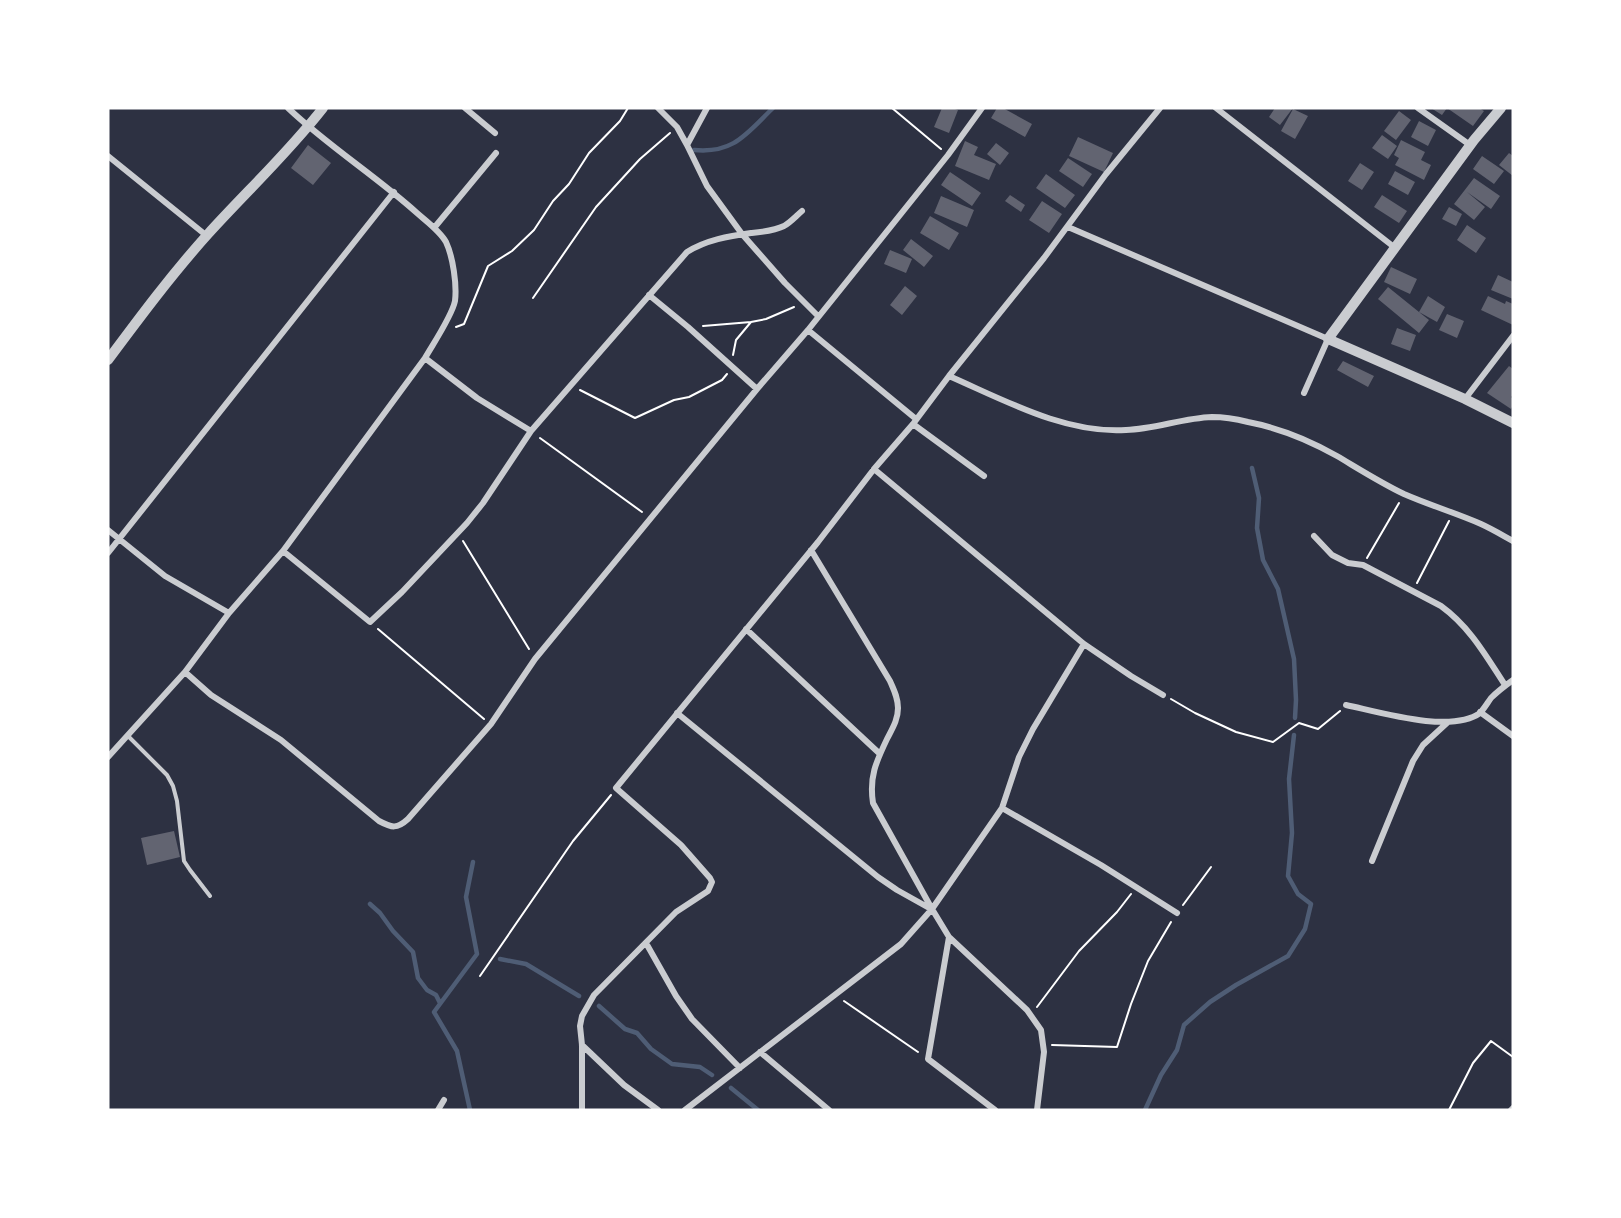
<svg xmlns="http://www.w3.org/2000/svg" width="1621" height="1218" font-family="Signika,sans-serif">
  <rect width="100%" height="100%" fill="#2d3142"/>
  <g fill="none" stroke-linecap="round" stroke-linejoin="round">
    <path stroke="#4f5d75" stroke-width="4.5" d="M694 150C734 154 747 133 773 108
      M1252 468 1259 498 1257 528 1263 560 1278 589 1294 659 1296 700 1295 718
      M370 904 380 913 393 931 413 952 418 978 427 990 436 995 440 1003
      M500 959 526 964 579 996
      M599 1006 625 1029 637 1033 651 1049 672 1064 700 1067 712 1075
      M731 1088 758 1110
      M470 1110 457 1051 434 1012 477 954 466 897 473 862
      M1145 1110 1161 1075 1177 1050 1184 1025 1210 1002 1236 985 1288 956 1305 929 1311 904 1298 894 1288 876 1292 833 1289 779 1294 735"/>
  </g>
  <path fill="#626471" d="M942 108H952L958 110 949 133 934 127Z
    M997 108H1003L1032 124 1025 137 991 118Z
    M1275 108H1293L1280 125 1269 117Z
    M1431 108H1479L1484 111 1473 126 1447 108 1442 115Z
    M1293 109 1308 116 1295 139 1281 131Z
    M1399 111 1411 120 1396 140 1384 131Z
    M1419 121 1436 130 1428 146 1411 137Z
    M1382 135 1397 146 1388 159 1372 148Z
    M1078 137 1113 153 1104 172 1069 156Z
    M1401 140 1425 152 1421 160 1431 165 1424 180 1395 165 1399 158 1394 155Z
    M965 141 978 147 974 155 996 164 989 180 955 166Z
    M996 143 1009 153 1000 165 987 154Z
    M308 145 331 163 313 185 291 168Z
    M1509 153 1513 156V176L1499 165Z
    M1482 156 1504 171 1494 184 1473 169Z
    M1068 158 1092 174 1083 187 1059 171Z
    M1360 163 1374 172 1362 190 1348 181Z
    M1395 171 1415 182 1408 195 1388 184Z
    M950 172 981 193 972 206 941 185Z
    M1046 174 1075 195 1065 208 1036 188Z
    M1474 178 1500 196 1491 209 1467 192 1485 207 1474 220 1454 204Z
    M1010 195 1025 205 1021 212 1005 201Z
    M1382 195 1407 211 1399 223 1374 207Z
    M941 196 974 210 967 227 934 213Z
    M1042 201 1062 214 1049 233 1029 220Z
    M1449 207 1462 214 1456 226 1442 219Z
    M930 216 959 233 949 250 920 233Z
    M1467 225 1486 238 1476 253 1457 240Z
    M911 239 933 256 924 267 903 250Z
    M890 250 912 259 906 273 884 264Z
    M1391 267 1417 279 1410 294 1384 282Z
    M1498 275 1513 282V299L1491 290Z
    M905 286 917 296 902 315 890 305Z
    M1388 287 1419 312 1428 296 1445 307 1437 322 1419 312 1429 320 1419 333 1378 299Z
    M1488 296 1505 304 1506 301 1513 304V325L1481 310Z
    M1447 314 1464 321 1457 338 1439 330Z
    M1397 328 1416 335 1410 351 1391 344Z
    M1343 361 1374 376 1368 387 1337 370Z
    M1509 366 1513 369V395L1511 397 1513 399V405L1511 409 1487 393Z
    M174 831 180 857 147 865 141 838Z"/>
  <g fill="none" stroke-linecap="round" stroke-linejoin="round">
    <path stroke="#fff" stroke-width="2" d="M892 108 941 149
      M533 298 596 207 640 159 670 133
      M703 326 751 322
      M456 327 464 324 488 266 512 251 534 230 553 201 569 184 589 153 620 121 628 108
      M733 355 736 340 751 322 766 319 794 307
      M580 390 635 418 674 400 689 397 722 380 727 374
      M540 438 642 512
      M463 541 529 649
      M1367 558 1399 503
      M1417 583 1449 521
      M378 629 484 719
      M1171 699 1195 713 1236 732 1273 742 1299 723 1318 729 1340 711
      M1183 905 1211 867
      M480 976 573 841 611 795
      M844 1001 918 1052
      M1037 1007 1079 951 1117 912 1131 894
      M1052 1045 1117 1047 1131 1004 1148 961 1171 922
      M1449 1110 1473 1063 1491 1041 1513 1057"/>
    <path stroke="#caccd0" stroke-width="4" d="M128 736 167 775 173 786 177 801 184 861 190 870 210 896"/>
    <path stroke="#caccd0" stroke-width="6" d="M288 108C328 146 376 176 417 213 426 221 440 231 446 242 453 257 457 285 455 301 452 316 433 344 425 358L477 398 531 431
      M465 108 495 133
      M658 108 677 127 687 145 707 186 742 234 785 283 818 316
      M1216 108 1394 247
      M1418 108 1470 145
      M687 145 707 108
      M108 156 207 236
      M1068 227 1328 339 1304 393
      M434 228 496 153
      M649 295 688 327 757 389
      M808 330 916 419
      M949 376C1004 400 1065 434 1126 430 1155 429 1183 418 1212 417 1224 417 1236 419 1248 422 1279 428 1309 440 1337 456 1359 469 1381 483 1404 494 1429 505 1456 513 1481 524 1492 529 1502 535 1513 541
      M1465 399 1513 336
      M913 424 984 476
      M874 469 1084 644 1131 676 1163 695
      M108 530 165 576 229 613
      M1314 536 1332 555 1348 563 1363 565 1441 606C1470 627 1486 656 1505 685
      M811 550 890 681C894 690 898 698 898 708 898 720 892 729 887 739 876 762 869 777 873 803L932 909 949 937 1027 1010 1041 1030 1044 1052 1037 1110
      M283 551 370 622 402 592 467 523 483 503 531 431 687 252C706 240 729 236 751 233 762 232 774 231 784 226 791 222 796 216 802 211
      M108 553 394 192
      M746 629 880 754
      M185 672 211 695 281 740 379 821C392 828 397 829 408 819L491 724 535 659 757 389 808 330 948 155 982 108
      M1346 705C1379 712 1451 734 1480 713 1484 709 1488 702 1491 698 1498 691 1506 685 1513 680
      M1480 712 1513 736
      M677 713 878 877 897 890 931 909
      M108 757 185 672 229 613 283 551 425 358
      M1002 808 1101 865 1177 913
      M1372 861 1413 761 1423 745 1448 722
      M949 937 928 1059 995 1110
      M646 943 676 996 692 1019 740 1068
      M582 1045 624 1085 658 1110
      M760 1052 829 1110
      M438 1110 444 1100
      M582 1110V1045L580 1026 582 1016 594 995 676 912 708 891 712 882 710 878 681 845 616 788 818 542 874 469 913 424 949 376 1044 258 1106 174 1160 108
      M685 1110 901 944 932 909 1002 808 1019 757 1033 729 1084 644
      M1511 1110 1513 1108"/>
    <path stroke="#caccd0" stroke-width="10" d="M1501 108 1474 140 1328 339 1465 399 1513 423
      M108 360C140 317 172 274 208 234 246 192 288 153 323 108"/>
  </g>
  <rect width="1621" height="1218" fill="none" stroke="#ffffff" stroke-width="219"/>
</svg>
